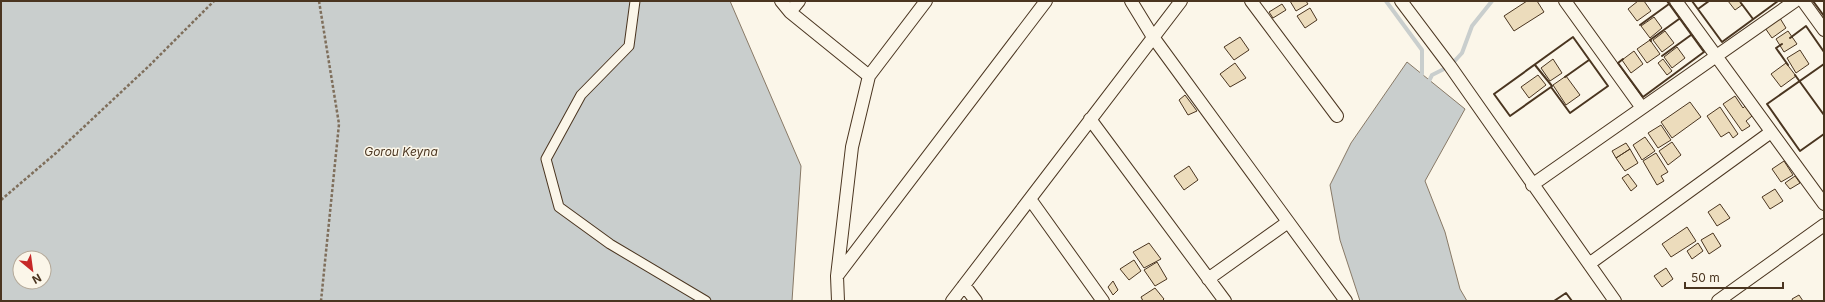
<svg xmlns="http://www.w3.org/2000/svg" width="1825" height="302" font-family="Inter,sans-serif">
  <rect width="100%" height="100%" fill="#fbf6e9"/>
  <path fill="#c9cecd" stroke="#887966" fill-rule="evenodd" d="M1 1H730L801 166 792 301H1ZM20 258H44V282H20Z
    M1407 62 1465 109 1425 181 1445 232 1460 289 1467 301H1360L1340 240 1330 185 1351 143Z"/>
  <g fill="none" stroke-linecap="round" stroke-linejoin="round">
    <path stroke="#c9cecd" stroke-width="4" d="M1386 1 1422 50V74L1420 79
      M1427 85 1432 75 1450 66 1462 53 1472 26 1492 1"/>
  </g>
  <path fill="#ecdcbc" stroke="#4a3520" d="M1290 1H1306L1308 4 1296 11Z
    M1527 1H1537L1544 12 1514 31 1504 16Z
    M1638 1H1644L1651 11 1637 21 1628 9Z
    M1728 1H1739L1742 5 1735 10Z
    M1282 4 1286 10 1273 18 1269 12Z
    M1310 8 1317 20 1305 28 1297 16Z
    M1778 15 1786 28 1772 38 1763 25Z
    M1654 17 1662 28 1650 38 1641 26Z
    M1665 31 1674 43 1662 52 1653 40Z
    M1788 31 1797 44 1784 52 1776 39Z
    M1240 37 1249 50 1234 60 1224 47Z
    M1650 40 1660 54 1647 63 1637 49Z
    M1677 47 1685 58 1672 68 1664 57Z
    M1800 50 1809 64 1796 73 1787 58Z
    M1634 51 1643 64 1631 73 1622 60Z
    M1553 59 1562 73 1550 81 1541 68Z
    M1663 59 1672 71 1667 75 1658 63Z
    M1235 63 1246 78 1230 87 1220 74Z
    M1786 63 1796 76 1781 87 1771 74Z
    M1538 75 1546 85 1529 98 1521 87Z
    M1566 76 1580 95 1566 105 1553 85Z
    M1185 95 1197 111 1188 115 1179 100Z
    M1735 96 1743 108 1745 106 1752 116 1746 121 1750 126 1742 131 1723 104Z
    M1690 102 1701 117 1672 138 1661 122Z
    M1720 107 1738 134 1733 138 1729 132 1721 137 1707 116Z
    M1661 125 1671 140 1658 148 1648 133Z
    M1645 137 1655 151 1642 160 1633 145Z
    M1672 142 1681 155 1668 165 1659 151Z
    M1626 143 1630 149 1616 158 1612 151Z
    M1630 149 1638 163 1625 171 1616 158Z
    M1656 153 1668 172 1661 176 1664 181 1657 185 1643 161Z
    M1784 161 1793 175 1781 182 1772 169Z
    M1189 166 1198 180 1184 190 1174 176Z
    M1628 174 1637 186 1631 191 1622 178Z
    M1795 176 1800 183 1790 189 1785 183Z
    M1775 189 1783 201 1770 209 1762 197Z
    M1720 204 1730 218 1717 226 1708 212Z
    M1687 227 1696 241 1671 257 1662 244Z
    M1713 233 1721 246 1709 254 1701 240Z
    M1149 243 1161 259 1144 268 1133 252Z
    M1698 243 1703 251 1692 259 1687 251Z
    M1134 260 1141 271 1129 280 1120 269Z
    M1157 262 1167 279 1155 286 1144 270Z
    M1666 268 1673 279 1662 287 1654 276Z
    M1113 281 1118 290 1113 295 1108 287Z
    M1155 288 1164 299 1162 301H1143L1141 297Z
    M1799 295 1803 301H1793L1792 299Z"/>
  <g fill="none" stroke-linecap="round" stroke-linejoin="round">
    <g stroke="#4a3520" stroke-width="11">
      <path id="pedestrian" d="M635 1 629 46 581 95 546 159 559 207 610 244 706 301"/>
    </g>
    <g stroke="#4a3520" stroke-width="14">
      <path id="minor" d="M781 1 790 12 869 76 852 147 837 276 838 301
        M1131 1 1153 37 1346 301
        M1251 1 1337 116
        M1401 1 1450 66 1615 301
        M1565 1 1642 108
        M1676 1 1824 204
        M1803 1 1824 30
        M790 12 799 1
        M869 76 926 1
        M1090 119 1225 301
        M1532 185 1795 1
        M1030 199 1103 301
        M1589 264 1771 132
        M837 276 1046 1
        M1208 279 1288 222
        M964 285 976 301
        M952 301 1181 1
        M1718 301 1824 225"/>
    </g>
    <path stroke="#7f6f5c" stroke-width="2.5" stroke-dasharray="3 2" stroke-linecap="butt" d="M319 1 339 124 321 301
      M1 200 56 153 149 66 214 1"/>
    <use href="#pedestrian" stroke="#fbf6e9" stroke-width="9"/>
    <use href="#minor" stroke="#fbf6e9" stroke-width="12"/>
    <path stroke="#4a3520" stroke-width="2" d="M1692 1 1722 42 1778 1
      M1813 1 1824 16
      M1741 3 1753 19
      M1698 9 1709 1
      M1640 25 1669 4
      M1573 37 1608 86 1570 113 1551 87 1510 116 1494 94Z
      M1790 38 1806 26 1824 52
      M1651 41 1650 40 1679 19
      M1782 44 1776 48 1788 65
      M1662 56 1691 35
      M1623 59 1618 63 1643 97 1704 52 1667 1
      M1824 64 1767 104 1800 151 1824 134
      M1535 65 1552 86
      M1795 75 1824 115
      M1565 77 1589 60
      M1554 301 1566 293 1572 301"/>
  </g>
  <g text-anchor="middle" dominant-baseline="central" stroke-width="3" stroke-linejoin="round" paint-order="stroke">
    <g font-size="12" font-style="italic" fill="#4a3520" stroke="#fbf6e9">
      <text x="401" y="151">Gorou Keyna</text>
    </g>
  </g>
  <rect width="1825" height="302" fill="none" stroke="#4a3520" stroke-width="4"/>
  <g transform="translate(32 270) rotate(151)"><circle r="19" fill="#fbf6e9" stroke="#b4a999"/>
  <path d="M0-3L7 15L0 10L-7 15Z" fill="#c62828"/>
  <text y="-6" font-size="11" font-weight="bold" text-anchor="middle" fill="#4a3520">N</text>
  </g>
  <path d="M1685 282v6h98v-6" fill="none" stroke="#4a3520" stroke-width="2"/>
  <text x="1691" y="282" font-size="12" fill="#4a3520" stroke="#fbf6e9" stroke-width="3" paint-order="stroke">50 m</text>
</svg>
